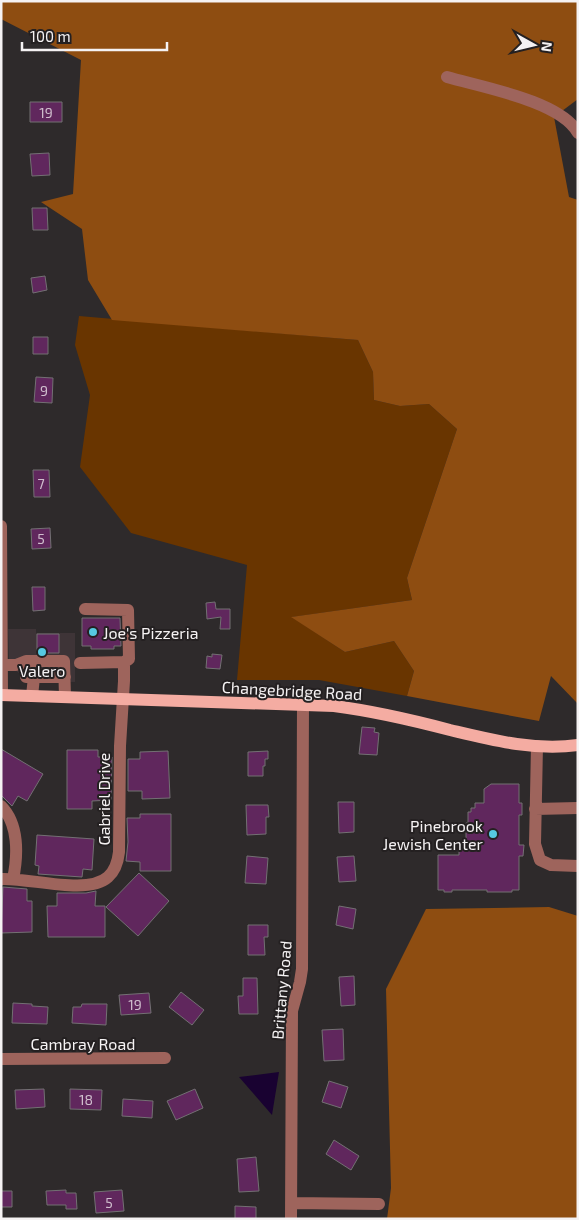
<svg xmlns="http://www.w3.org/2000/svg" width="579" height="1220" font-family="'Exo 2',sans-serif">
  <rect width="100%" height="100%" fill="#2e2a2b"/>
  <path fill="#3e3437" d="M8 629H36V633H75V682L29 681 15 670H9Z"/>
  <path fill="#693500" d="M79 316 358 340 373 372 374 400 400 406 429 404 457 429 407 578 412 600 292 617 345 652 394 641 414 671 407 696 319 680H237L247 565 131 533 80 467 90 395 75 345Z"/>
  <path fill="#8e4d11" d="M1 1H578V99L554 117 569 197 578 200V704L551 676 539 721 407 696 414 671 394 641 345 652 291 617 412 600 407 578 457 429 429 404 400 406 374 400 373 372 358 340 112 320 88 280 82 229 41 202 73 194 81 60 1 19Z
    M549 907 578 916V1218L387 1219 391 1188 386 989 426 909Z"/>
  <path fill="#190231" d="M279 1072 272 1115 239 1077Z"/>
  <path fill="#60275d" stroke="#737073" d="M30 102H62V122H30Z
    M49 153 50 175 32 176 30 154Z
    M32 208H47L48 230H33Z
    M45 276 47 290 33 293 31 278Z
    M33 337H48V354H33Z
    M36 377 53 378 52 403 34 402Z
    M33 470H49L50 497H34Z
    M50 528 51 548 32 549 31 529Z
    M32 587H45V610L33 611Z
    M215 602 216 609H230V629H220L221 617 207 619 206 603Z
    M82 618H120L121 646H114V649H91V646H82Z
    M37 634H59V653H37Z
    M212 654 222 655 220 669 206 668 207 656 212 657Z
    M362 727 375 728 374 732 379 733 377 755 359 754Z
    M1 749 43 774 27 801 18 796 12 806 1 795Z
    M67 750H98V757H112L111 800 92 801V809H67Z
    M168 751 170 798 142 799V791H128V759H140V752Z
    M268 751V759H265V766H263V776H248V752Z
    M491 784H519V803H522V815H519V845H524L523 856H519V890H512V892H487V890H452V892H444V890H438V855H459V846H466V823H468V812H471V808H475V803H484V789Z
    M338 802H354V832L339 833Z
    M246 805H268L269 817H266V834L247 835Z
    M140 814H171V871H140V862L126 861 128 842 127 818H140Z
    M37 835 94 839 92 870 83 869 82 877 38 874 39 866 35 865Z
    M247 856 268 858 266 884 245 883Z
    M354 856 356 881 339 882 337 857Z
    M139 873 169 901 138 936 106 907Z
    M3 887 27 889V901H32V932L1 933Z
    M96 891 95 906H105V937H48L47 906H57V893H86Z
    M339 906 356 909 353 929 336 925Z
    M248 925H268V937H264L265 955H248Z
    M354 976 355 1005 341 1006 339 977Z
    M243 978H257L258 1014H239L238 996H243Z
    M181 992 204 1010 192 1025 169 1007Z
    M149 993 151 1013 121 1015 119 995Z
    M13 1003 32 1004V1006L48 1007 47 1024 12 1023Z
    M82 1004H107L106 1025 72 1023 73 1007H81Z
    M343 1029 344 1060 324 1061 322 1030Z
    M329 1081 348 1087 341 1108 322 1102Z
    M44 1089 45 1107 16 1109 15 1090Z
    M70 1089 102 1090 101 1110 70 1109Z
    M195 1089 203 1108 176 1120 167 1101Z
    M123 1099 153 1101 152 1118 122 1116Z
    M334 1140 359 1156 351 1170 326 1154Z
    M256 1157 259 1191 239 1192 237 1159Z
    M66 1190V1193H76L77 1209H66V1205H47L46 1191Z
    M122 1190 124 1211 96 1213 94 1192Z
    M1 1191H12V1207H1Z
    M235 1206 256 1207V1219H235Z"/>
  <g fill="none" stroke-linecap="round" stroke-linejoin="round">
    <path stroke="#9e645c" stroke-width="12" d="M447 77C481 87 561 101 578 133
      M1 526 2 695
      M85 609 128 610 129 659 124 662
      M26 661V677H34L32 696
      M1 665H16L26 661H64L65 697
      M34 677H65
      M537 746 535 844 540 860 551 865 578 866
      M1 806C19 824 18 855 13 879
      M535 809 578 808
      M1 879C28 877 87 896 108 877 116 870 118 861 119 852L120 746 124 681V662L80 663
      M1 1059 165 1058
      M291 1203 379 1204
      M291 1219 292 1011 300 982 302 969 303 704"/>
    <path stroke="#f4aca2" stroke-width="12" d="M1 695 334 706C373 711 412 720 450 730 492 740 534 751 578 745"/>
  </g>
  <g fill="#56c9e1" stroke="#242021" stroke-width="2">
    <circle cx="93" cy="632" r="5"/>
    <circle cx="42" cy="652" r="5"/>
    <circle cx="493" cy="834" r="5"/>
  </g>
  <g text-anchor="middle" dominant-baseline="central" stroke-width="4" stroke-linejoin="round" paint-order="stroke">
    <g font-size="14" fill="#d0bfce">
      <text x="46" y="112">19</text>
      <text x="44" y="390">9</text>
      <text x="41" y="483">7</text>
      <text x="41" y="538">5</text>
      <text x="135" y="1004">19</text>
      <text x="86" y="1099">18</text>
      <text x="109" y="1202">5</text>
    </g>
    <g font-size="16" fill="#f5f2f3" stroke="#242021" text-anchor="start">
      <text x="103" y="632">Joe's Pizzeria</text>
      <text x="42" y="670" text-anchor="middle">Valero</text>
      <text x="483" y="825" text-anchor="end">Pinebrook<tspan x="483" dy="18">Jewish Center</tspan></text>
    </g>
    <g font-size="16" fill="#f5f2f3" stroke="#242021">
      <text transform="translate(292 690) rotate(3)">Changebridge Road</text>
      <text transform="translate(103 799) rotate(-90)">Gabriel Drive</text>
      <text transform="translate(281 990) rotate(-85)">Brittany Road</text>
      <text x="83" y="1043">Cambray Road</text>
    </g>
  </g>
  <rect width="579" height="1220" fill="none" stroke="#f5f2f3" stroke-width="5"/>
  <g transform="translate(534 45) rotate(98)" stroke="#242021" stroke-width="4" paint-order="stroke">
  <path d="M0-4L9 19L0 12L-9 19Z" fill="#f5f2f3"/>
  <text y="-8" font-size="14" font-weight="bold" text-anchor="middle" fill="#f5f2f3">N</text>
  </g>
  <path d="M22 42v8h145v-8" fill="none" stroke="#f5f2f3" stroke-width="2.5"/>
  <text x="30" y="42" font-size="15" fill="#f5f2f3" stroke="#242021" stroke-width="4" paint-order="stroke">100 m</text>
</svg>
